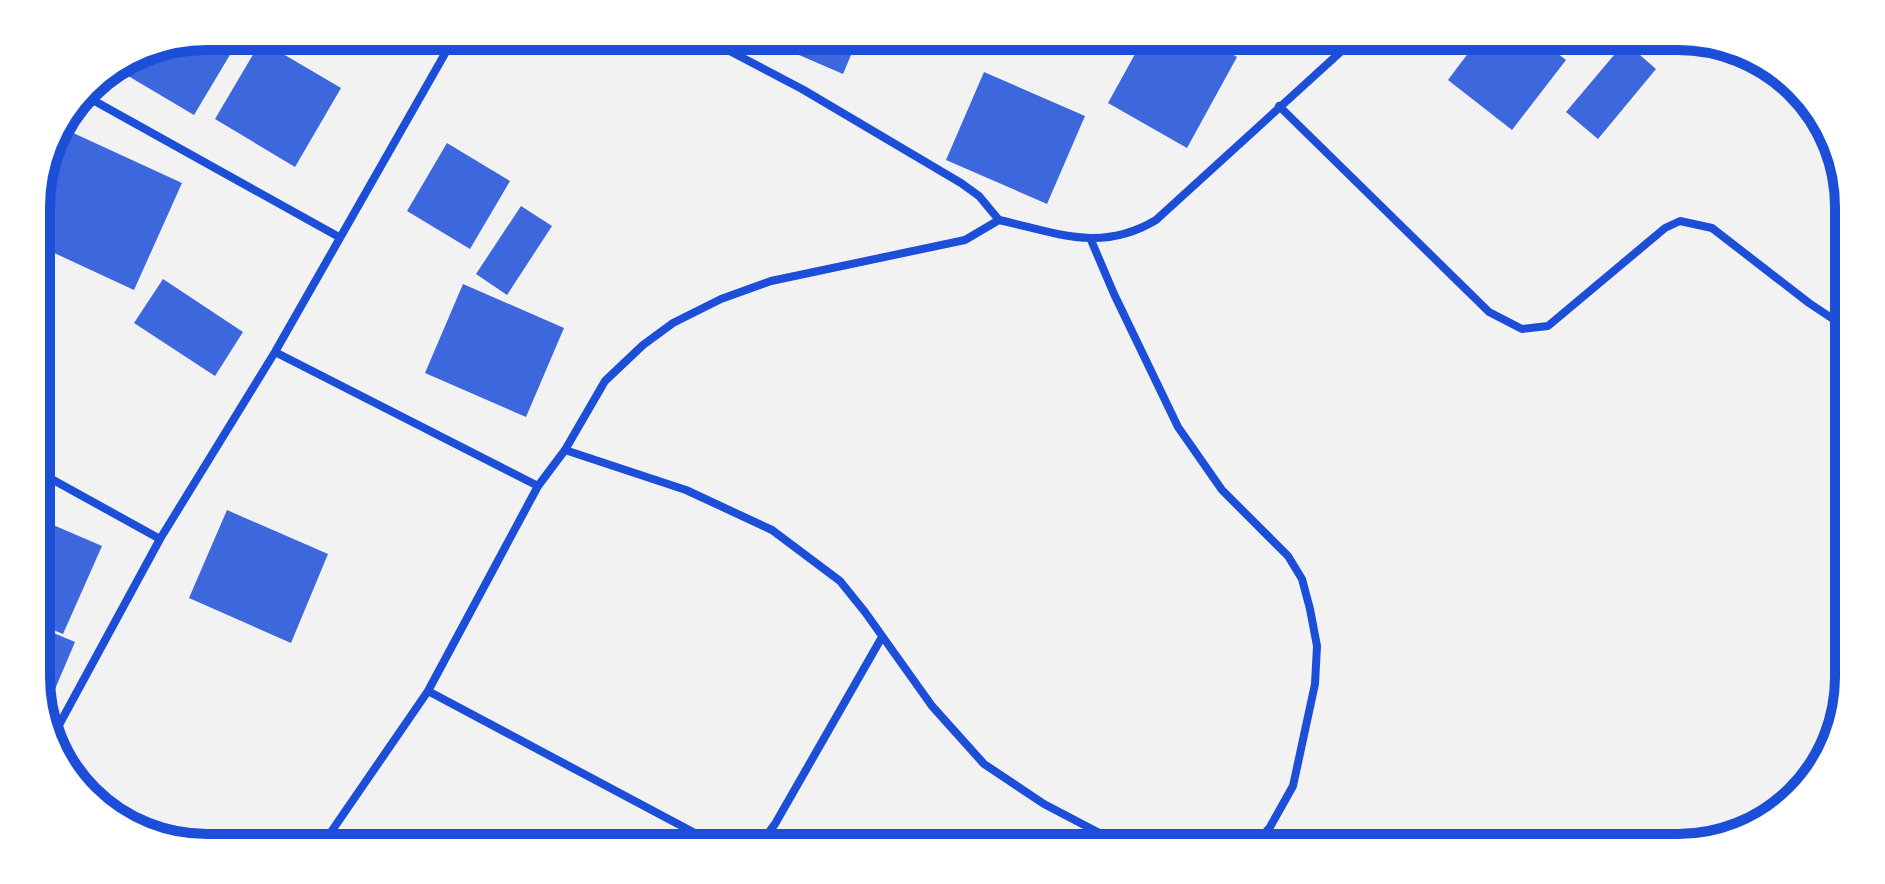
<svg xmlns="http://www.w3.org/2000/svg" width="1885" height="884" font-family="'DM Sans',sans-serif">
  <rect width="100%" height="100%" fill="#f2f2f2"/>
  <path fill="#3d67dc" d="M207 36 240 38 194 115 113 67 142 49Z
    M755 36H859L843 74Z
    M1145 36H1200L1237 57 1187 148 1108 103Z
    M1481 36H1535L1566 60 1512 130 1448 80Z
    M261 41 341 88 295 167 215 119Z
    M1625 42 1656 69 1598 139 1566 112Z
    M984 72 1085 116 1047 204 946 160Z
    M58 126 182 183 134 290 37 245 36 195 54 131Z
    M447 143 510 181 470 249 407 211Z
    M521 206 552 226 507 295 476 274Z
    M163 279 243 332 215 376 134 323Z
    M463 284 564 328 526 417 425 373Z
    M227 510 328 554 291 643 189 598Z
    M37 518 102 546 63 634 37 623Z
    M37 626 75 642 44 715 38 700Z"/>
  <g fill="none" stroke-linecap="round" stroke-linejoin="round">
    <path stroke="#1d4ed8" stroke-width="8" d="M701 36 802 89 961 183 979 196 999 220
      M82 94 339 237
      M1279 106 1489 312 1522 329 1548 326 1665 228 1680 221 1712 228 1809 303 1848 329
      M1091 240 1114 294 1178 427 1222 490 1288 556 1302 579 1310 609 1317 646 1315 684 1293 786 1270 827 1252 848
      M275 352 538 486
      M565 450 686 490 772 530 840 581 865 612 932 706 984 764 1044 804 1128 848
      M37 471 160 539 53 736
      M160 539 275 352 455 36
      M428 691 723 848
      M320 848 428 691 538 486 565 450 605 381 643 345 673 323 721 299 771 281 965 240 999 220C1057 233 1101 253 1156 220L1358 36
      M757 848 775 824 882 637"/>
  </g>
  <path d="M0 0H1885V884H0ZM207 50H1678A157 157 0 0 1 1835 207V677A157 157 0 0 1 1678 834H207A157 157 0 0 1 50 677V207A157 157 0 0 1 207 50Z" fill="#fff" fill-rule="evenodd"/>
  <path fill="none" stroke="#1d4ed8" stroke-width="10" d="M207 50H1678A157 157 0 0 1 1835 207V677A157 157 0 0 1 1678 834H207A157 157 0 0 1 50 677V207A157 157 0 0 1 207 50Z"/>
</svg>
